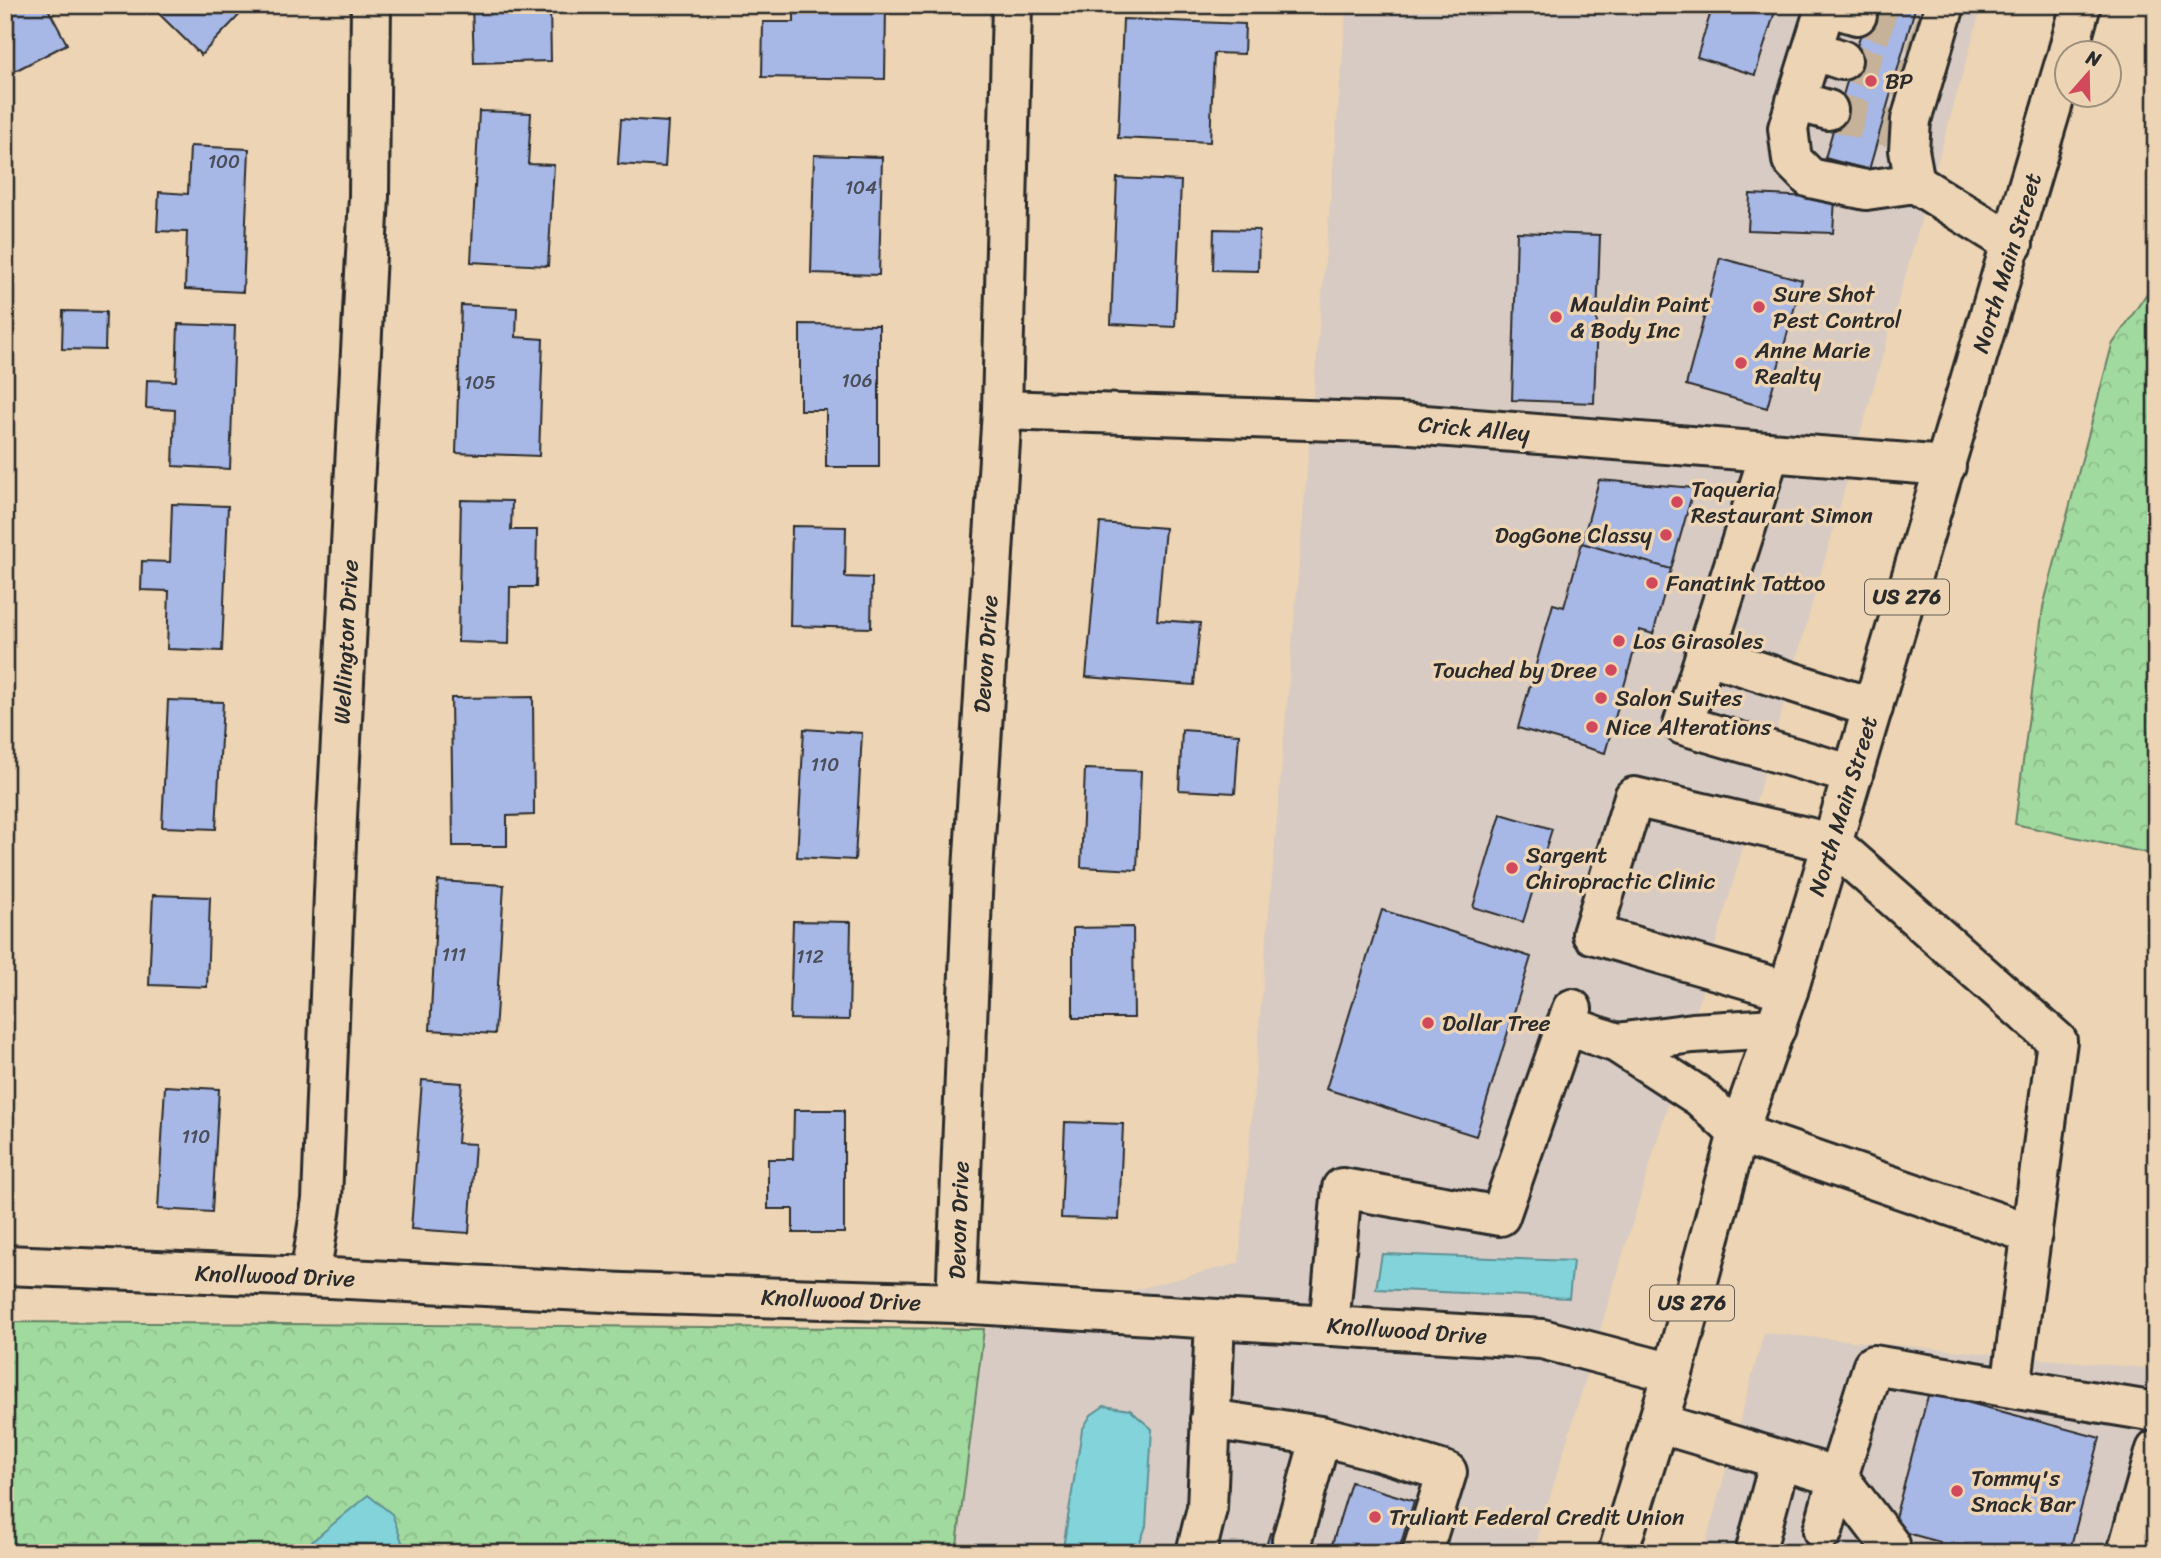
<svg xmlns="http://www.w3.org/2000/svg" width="2161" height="1558" font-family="Sriracha,sans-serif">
  <defs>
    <pattern id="forest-crowns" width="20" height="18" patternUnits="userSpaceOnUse" patternTransform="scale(1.75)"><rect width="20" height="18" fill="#a1da9f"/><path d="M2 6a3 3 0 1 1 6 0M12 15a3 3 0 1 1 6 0" fill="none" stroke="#8bbb89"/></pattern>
  </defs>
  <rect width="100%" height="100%" fill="#ecd4b4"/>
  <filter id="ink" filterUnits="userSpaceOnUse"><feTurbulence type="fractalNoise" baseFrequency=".0143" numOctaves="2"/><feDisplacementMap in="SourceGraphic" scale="14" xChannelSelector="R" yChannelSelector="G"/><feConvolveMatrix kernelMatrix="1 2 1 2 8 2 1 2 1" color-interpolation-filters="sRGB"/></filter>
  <g filter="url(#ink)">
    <path fill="#d7cbc3" d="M1347 5H1982L1705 981 1533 1553H956L984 1329 1239 1263Z
      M1764 1333 2156 1369V1553H1703Z"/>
    <path fill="url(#forest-crowns)" stroke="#668265" stroke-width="2" d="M2156 280V855L2015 824 2043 607 2112 345Z
      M5 1322 984 1329 956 1553H5Z"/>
    <path fill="#82d3da" stroke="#5f9094" stroke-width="2" d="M1382 1254 1573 1261 1569 1298 1376 1289Z
      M1104 1406 1130 1410 1152 1429 1146 1526 1136 1553H1065L1063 1548 1082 1430 1091 1415Z
      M368 1495 392 1514 406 1553H298Z"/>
    <path fill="#a7b7e6" stroke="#2b2b2b" stroke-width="2" d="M5 5H46L67 44 5 76Z
      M150 5H249L201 55Z
      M472 5H550L551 61 474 63Z
      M794 5H886L885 79 762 77 763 22H794Z
      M1713 5H1777L1755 75 1697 57Z
      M1869 5H1916L1869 170 1825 158Z
      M1123 19 1245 24 1244 54 1214 53 1210 142 1118 138Z
      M479 111 531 113 528 164 554 165 548 266 471 262Z
      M621 119 668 122 665 167 618 164Z
      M190 146 249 149 243 292 185 289 187 232 157 231 159 192 188 194Z
      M814 155 882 157 879 275 811 273Z
      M1117 178 1181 181 1175 327 1111 324Z
      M1750 194 1835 198 1833 233 1748 230Z
      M1214 229 1259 230 1258 271 1213 270Z
      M1517 232 1600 235 1594 403 1512 400Z
      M1720 258 1802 280 1767 408 1686 385Z
      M461 305 517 308 516 337 543 339 539 456 456 453Z
      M63 311 106 312 105 350 62 349Z
      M178 324 235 326 230 469 173 466 175 410 146 408 147 380 176 381Z
      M800 324 879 325V467H826V410H800Z
      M1599 480 1694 488 1671 569 1582 543Z
      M461 500 512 501 511 530H537L536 587H510L509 644 458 642Z
      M172 504 228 506 222 651 167 649 169 591 141 590 142 561 170 562Z
      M1100 523 1165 528 1157 620 1200 623 1194 685 1086 677Z
      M792 526 846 527 845 577 872 578 871 628 790 626Z
      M1582 543 1671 569 1653 634 1640 630 1605 753 1518 728 1553 604 1564 607Z
      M533 697 534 815 507 816V846H453L451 698Z
      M168 700 223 702 216 829 162 827Z
      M804 729 862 733 855 860 797 857Z
      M1182 730 1239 734 1235 793 1179 790Z
      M1085 769 1141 771 1137 870 1081 867Z
      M1501 814 1552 829 1523 922 1473 907Z
      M438 881 504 885 495 1034 430 1030Z
      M153 895 210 897 207 987 149 985Z
      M1382 910 1531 957 1476 1136 1326 1089Z
      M793 921 851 922 849 1020 790 1019Z
      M1133 927 1134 1018H1073V928Z
      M422 1080 462 1083 457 1143 475 1144 469 1233 411 1229Z
      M165 1086 219 1089 212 1212 158 1209Z
      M794 1110H844V1233H793V1209H768V1159H793Z
      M1065 1122 1123 1124 1119 1220 1061 1218Z
      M1929 1392 2100 1438 2069 1553H1937L1940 1542 1892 1529Z
      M1351 1482 1414 1501 1398 1553H1264L1270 1533 1330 1551Z"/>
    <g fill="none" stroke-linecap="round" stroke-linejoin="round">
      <path stroke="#c5b299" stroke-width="38" stroke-dasharray="38 19" stroke-linecap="butt" d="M1857 15 1917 33
        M1842 60 1905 80
        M1828 110 1891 128"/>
      <g stroke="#2b2b2b" stroke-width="44">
        <path id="minor" d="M1826 5 1788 128 1792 160 1810 178 1866 190 1915 183
          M1945 5 1911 120 1909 150 1915 183 2013 244
          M1826 6 1857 15
          M1812 50 1842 60
          M1796 101 1828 110
          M1002 410 1399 423 1946 466
          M1770 452 1683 725 1853 775
          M1705 654 1873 708
          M1788 991 1592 934 1634 797 1832 843 2057 1041 2011 1388
          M1566 1025 1617 1043 1700 1097 1738 1133 2032 1234
          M1617 1043 1693 1033 1776 1028
          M5 1265 310 1277 623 1293 956 1303 1542 1339 1673 1373
          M310 1277 322 1200 337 817 369 196 371 5
          M956 1303 973 871 1002 410 1012 5
          M1329 1326 1342 1188 1500 1216 1572 1009
          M1210 1419 1321 1436 1375 1450 1447 1472 1422 1553
          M1658 1423 1838 1477 1873 1365 2156 1412
          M1838 1477 1890 1545 1888 1553
          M1823 1531 1838 1477
          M1292 1540 1321 1436
          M1196 1553 1207 1508 1215 1319
          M1755 1553 1780 1460
          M2127 1553 2156 1450"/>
      </g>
      <g stroke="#2b2b2b" stroke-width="44">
        <path id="major" d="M2068 52 2081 5
          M1618 1553 1673 1373 1738 1133 1788 991 2066 59"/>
      </g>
      <use href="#minor" stroke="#ecd4b4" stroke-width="38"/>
      <use href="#major" stroke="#ecd4b4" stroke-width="38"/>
    </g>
  </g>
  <g fill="#d1495b" stroke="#ecd4b4" stroke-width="2.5">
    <circle cx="1871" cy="81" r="7"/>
    <circle cx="1759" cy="307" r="7"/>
    <circle cx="1556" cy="317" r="7"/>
    <circle cx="1741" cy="363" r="7"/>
    <circle cx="1677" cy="502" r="7"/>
    <circle cx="1666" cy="535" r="7"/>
    <circle cx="1652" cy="583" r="7"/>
    <circle cx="1619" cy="641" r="7"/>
    <circle cx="1611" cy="670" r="7"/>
    <circle cx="1601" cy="698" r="7"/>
    <circle cx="1592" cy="727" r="7"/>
    <circle cx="1512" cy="868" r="7"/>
    <circle cx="1428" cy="1023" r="7"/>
    <circle cx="1957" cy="1491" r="7"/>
    <circle cx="1375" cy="1517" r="7"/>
  </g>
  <g text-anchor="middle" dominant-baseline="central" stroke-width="7" stroke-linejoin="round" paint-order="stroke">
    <g font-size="19" fill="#4a4e5a">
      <text x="224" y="161">100</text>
      <text x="861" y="187">104</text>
      <text x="857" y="380">106</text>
      <text x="480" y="382">105</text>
      <text x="825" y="764">110</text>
      <text x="454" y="954">111</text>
      <text x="810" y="956">112</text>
      <text x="196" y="1136">110</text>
    </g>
    <g fill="#ecd4b4" stroke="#655e54" stroke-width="2">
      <rect x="1865" y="579.5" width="84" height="35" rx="5"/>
      <rect x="1650" y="1285.5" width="84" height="35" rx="5"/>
    </g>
    <g font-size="21" font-weight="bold" fill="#2b2b2b">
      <text x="1907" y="597">US 276</text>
      <text x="1692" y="1303">US 276</text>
    </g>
    <g font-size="23" fill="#2b2b2b" stroke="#ecd4b4" text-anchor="start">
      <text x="1885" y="81">BP</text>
      <text x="1773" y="294">Sure Shot<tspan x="1773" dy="26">Pest Control</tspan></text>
      <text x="1570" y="304">Mauldin Paint<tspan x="1570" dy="26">&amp; Body Inc</tspan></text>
      <text x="1755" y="350">Anne Marie<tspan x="1755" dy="26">Realty</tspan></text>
      <text x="1691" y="489">Taqueria<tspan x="1691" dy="26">Restaurant Simon</tspan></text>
      <text x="1652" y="535" text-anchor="end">DogGone Classy</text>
      <text x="1666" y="583">Fanatink Tattoo</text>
      <text x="1633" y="641">Los Girasoles</text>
      <text x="1597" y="670" text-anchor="end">Touched by Dree</text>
      <text x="1615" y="698">Salon Suites</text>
      <text x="1606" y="727">Nice Alterations</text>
      <text x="1526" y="855">Sargent<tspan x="1526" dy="26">Chiropractic Clinic</tspan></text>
      <text x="1442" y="1023">Dollar Tree</text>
      <text x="1971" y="1478">Tommy's<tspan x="1971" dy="26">Snack Bar</tspan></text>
      <text x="1389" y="1517">Truliant Federal Credit Union</text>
    </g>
    <g font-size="23" fill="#2b2b2b" stroke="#ecd4b4">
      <text transform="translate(2007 263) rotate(-73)">North Main Street</text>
      <text transform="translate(1474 429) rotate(5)">Crick Alley</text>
      <text transform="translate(346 642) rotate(-87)">Wellington Drive</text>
      <text transform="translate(986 654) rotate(-86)">Devon Drive</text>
      <text transform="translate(1843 806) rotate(-73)">North Main Street</text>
      <text transform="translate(959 1220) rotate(-88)">Devon Drive</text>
      <text transform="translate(275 1276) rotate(2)">Knollwood Drive</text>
      <text transform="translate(841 1300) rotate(2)">Knollwood Drive</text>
      <text transform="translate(1407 1331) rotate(4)">Knollwood Drive</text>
    </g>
  </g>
  <rect width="2161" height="1558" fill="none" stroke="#ecd4b4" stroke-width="28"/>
  <rect x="14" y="14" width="2133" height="1530" fill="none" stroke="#2b2b2b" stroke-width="2.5" filter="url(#ink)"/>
  <g transform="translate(2088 74) rotate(20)"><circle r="33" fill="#ecd4b4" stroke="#9f907d" stroke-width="2"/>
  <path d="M0-5L12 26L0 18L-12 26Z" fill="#d1495b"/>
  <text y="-10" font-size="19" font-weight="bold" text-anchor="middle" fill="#2b2b2b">N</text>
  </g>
</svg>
